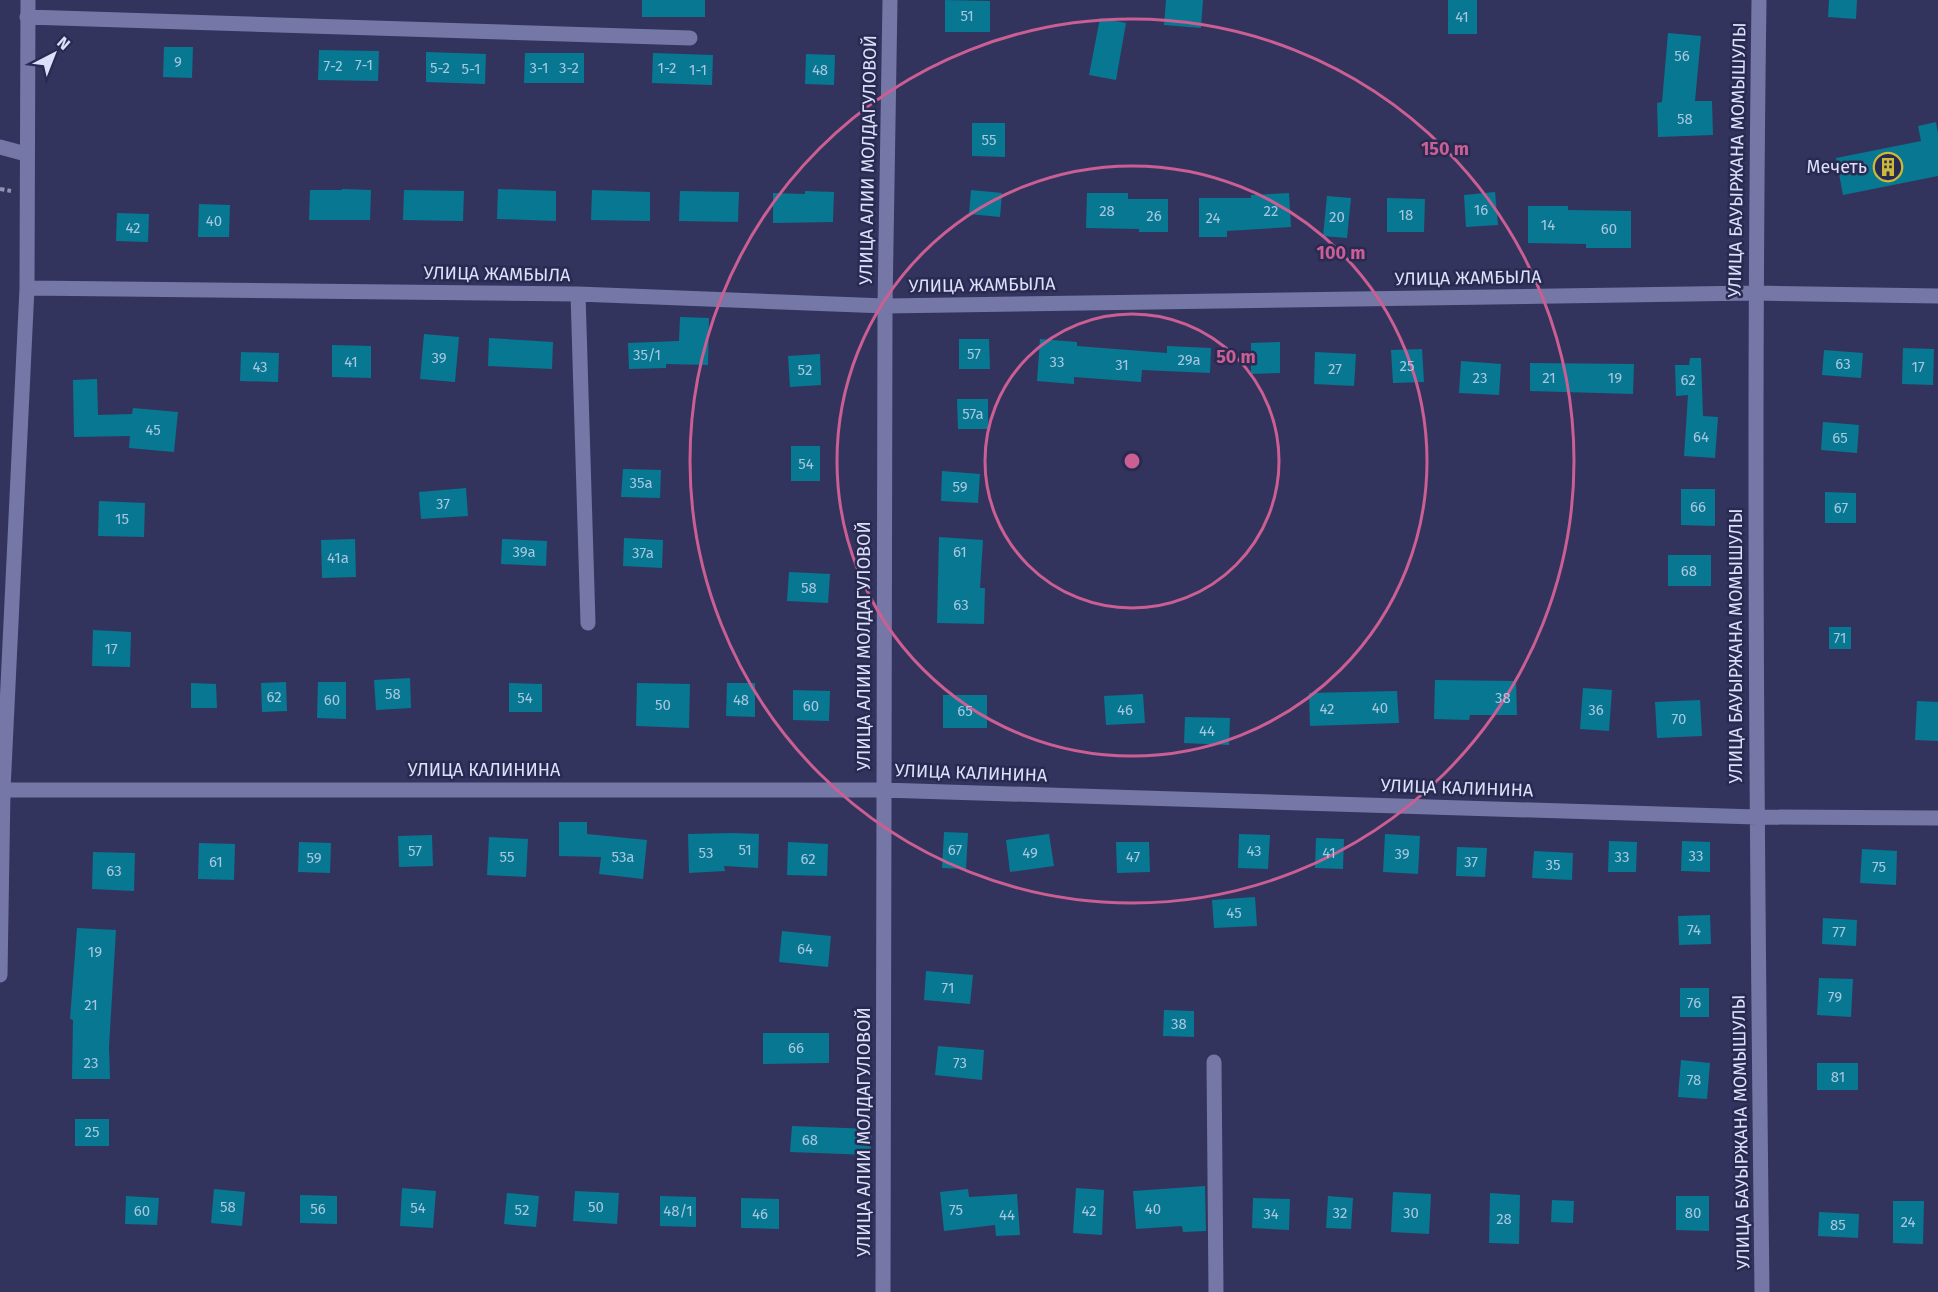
<svg xmlns="http://www.w3.org/2000/svg" width="1938" height="1292" font-family="'Fira Sans',sans-serif">
  <rect width="100%" height="100%" fill="#33345d"/>
  <path fill="#087791" d="M642 0H705V17H642Z
    M945 0 990 1V32H945Z
    M1166 0H1203L1201 28 1164 25Z
    M1448 0H1477V34H1448Z
    M1829 0H1857L1856 19 1828 17Z
    M1100 18 1126 23 1116 80 1089 75Z
    M1668 33 1701 36 1695 101H1712L1713 135 1658 137 1657 103 1662 102Z
    M164 47H193L192 78 163 77Z
    M319 50 379 51 378 81 318 80Z
    M426 52 486 54 485 84 426 82Z
    M525 53H584V83H524Z
    M653 53 713 55 712 85 652 83Z
    M806 54 835 55 834 85 805 84Z
    M1936 122 1938 133V176L1843 195 1836 158 1921 141 1918 126Z
    M972 123H1005V157L972 156Z
    M342 189 371 190 370 220H309L310 190H342Z
    M498 189 556 191V221L497 219Z
    M404 190 464 191 463 221 403 220Z
    M592 190 650 192V221L591 220Z
    M971 190 1002 193 1000 217 969 214Z
    M680 191 739 192 738 222 679 221Z
    M805 191 834 192 833 222 773 223V193L805 194Z
    M1495 192 1498 225 1466 227 1464 195Z
    M1087 193H1128V199H1168V232H1139V229L1086 228Z
    M1289 193 1291 227 1227 231V237H1199V198H1251V195Z
    M1327 196 1351 198 1347 238 1323 236Z
    M1387 198 1425 199 1424 232H1387Z
    M199 204 230 205 229 237H198Z
    M1528 206H1568V210L1631 211V248H1586V244L1528 243Z
    M117 213 149 214 148 242 116 241Z
    M680 317 709 318 708 365 666 364V368L629 369 628 343 679 341Z
    M424 334 459 337 455 382 420 379Z
    M489 338 553 342 552 369 488 366Z
    M959 339H989L990 369H959Z
    M1040 339 1077 342V346L1167 353V346L1211 348 1210 373 1142 370 1141 382 1074 377V384L1037 381Z
    M1280 342V373L1251 374V343Z
    M332 345 371 346V378L332 377Z
    M1903 348 1934 349 1933 385 1902 384Z
    M1422 349 1424 382 1393 383 1391 350Z
    M1824 350 1863 353 1861 378 1822 375Z
    M241 352 279 353 278 382 240 381Z
    M1315 352 1356 354 1354 386 1314 384Z
    M820 354 821 385 790 387 788 356Z
    M1690 358H1701L1703 416 1718 417 1715 458 1684 456 1688 395 1676 396 1675 365H1689Z
    M1461 361 1501 364 1499 395 1459 393Z
    M1530 363 1634 364 1633 394 1530 391Z
    M97 379 98 415 132 414 133 408 178 412 174 452 129 448 130 436 74 437 73 380Z
    M957 399H988V429H958Z
    M1823 422 1859 425 1857 453 1821 450Z
    M791 446H820V481H791Z
    M623 469 661 470 660 498 621 497Z
    M942 471 980 474 978 503 941 501Z
    M466 488 468 516 421 519 419 492Z
    M1681 489H1715V526L1681 525Z
    M1825 492 1856 493V523H1825Z
    M99 501 145 503 144 537 98 536Z
    M939 537 983 540 980 588H985L984 624 937 623Z
    M624 538 663 540 662 568 623 566Z
    M355 539 356 577 322 578 321 540Z
    M502 539 547 541 546 566 501 564Z
    M1668 555H1711V586H1668Z
    M789 572 830 574 828 603 787 601Z
    M1829 627H1851V649H1829Z
    M93 630 131 632 130 667 92 666Z
    M410 678 411 708 376 710 374 680Z
    M1435 680 1516 681 1517 715H1470L1469 720 1434 719Z
    M286 682 287 711 262 712 261 683Z
    M318 682H346V719L317 718Z
    M191 683 216 684 217 708H191Z
    M509 683 542 684V712H509Z
    M637 683 690 684 689 728 636 726Z
    M727 683H755V717L726 716Z
    M1583 688 1612 690 1609 731 1580 729Z
    M793 690 830 691 829 721 793 720Z
    M1397 691 1399 723 1310 726 1309 693Z
    M1143 694 1145 723 1106 725 1104 696Z
    M943 695H987V728H943Z
    M1700 700 1702 736 1657 738 1655 702Z
    M1917 701 1938 702V741L1915 740Z
    M1185 717 1230 718 1229 745 1184 743Z
    M559 822H587V834L647 840 643 879 599 874 601 857 559 856Z
    M944 832 968 833 966 869 942 868Z
    M733 833 759 834 758 868 724 866 725 871 689 873 688 834Z
    M1049 834 1054 866 1010 872 1006 840Z
    M1239 834 1270 835 1268 869 1238 868Z
    M1385 834 1420 836 1418 874 1383 872Z
    M432 835 433 866 399 867 398 836Z
    M489 837 528 839 526 877 487 875Z
    M1316 838 1344 839 1343 869 1315 868Z
    M1609 841 1637 842 1636 872H1608Z
    M1682 841 1710 842V872L1681 871Z
    M299 842 331 843 330 873 298 872Z
    M788 842 828 844 827 876 787 875Z
    M1116 842H1149L1150 872 1117 873Z
    M199 843 235 844 234 880 198 879Z
    M1457 847 1487 848 1485 877 1456 876Z
    M1862 849 1897 851 1896 885 1860 883Z
    M1534 851 1573 853 1572 880 1532 878Z
    M93 852 135 853 134 891 92 889Z
    M1255 897 1257 926 1214 928 1212 900Z
    M1710 915 1711 944 1679 945 1678 916Z
    M1823 918 1857 920 1856 946 1822 944Z
    M77 928 116 930 109 1047 110 1079H72L73 1020 70 1019Z
    M782 931 831 936 828 967 779 962Z
    M926 971 973 975 970 1004 924 1000Z
    M1819 978 1853 979 1851 1017 1817 1015Z
    M1680 988H1709V1017H1680Z
    M1164 1010 1194 1011V1037L1163 1036Z
    M763 1033H829V1063L763 1064Z
    M938 1046 984 1050 982 1080 935 1075Z
    M1681 1060 1710 1063 1707 1099 1678 1097Z
    M1817 1063H1858V1090H1817Z
    M75 1119H109V1146H75Z
    M792 1126 872 1129 870 1155 790 1152Z
    M1205 1186 1206 1231 1183 1232 1182 1226 1136 1229 1133 1191Z
    M402 1188 436 1191 433 1228 400 1226Z
    M1076 1188 1104 1190 1102 1235 1073 1233Z
    M214 1189 245 1192 242 1226 211 1223Z
    M968 1189 969 1197 1017 1194 1020 1235 996 1236 995 1225 944 1231 940 1192Z
    M575 1191 619 1193 617 1224 573 1221Z
    M1393 1192 1431 1194 1429 1234 1391 1232Z
    M507 1193 539 1196 536 1227 504 1224Z
    M1490 1193 1520 1195 1519 1244 1489 1243Z
    M300 1195 337 1196V1224L300 1223Z
    M126 1196 159 1198 157 1225 125 1224Z
    M660 1196 696 1197V1227L660 1226Z
    M1328 1196 1353 1198 1351 1229 1326 1228Z
    M1676 1196H1709V1231L1676 1230Z
    M741 1198 779 1199V1229L741 1228Z
    M1253 1198 1290 1199 1289 1230 1252 1228Z
    M1552 1200 1574 1201 1573 1223 1551 1222Z
    M1893 1201H1924L1923 1244 1893 1243Z
    M1819 1212 1859 1214 1858 1238 1818 1236Z"/>
  <g fill="none" stroke-linecap="round" stroke-linejoin="round">
    <path stroke="#9092b3" stroke-width="4" stroke-dasharray="4.5 3" stroke-linecap="butt" d="M0 189 11 191"/>
    <path stroke="#7578a6" stroke-width="15" d="M1759 0C1753 431 1757 861 1762 1292
      M27 17 690 38
      M0 147 26 154
      M27 288 578 294 885 306 1755 293 1938 296
      M578 294 588 623
      M3 790H883L1756 817 1938 818
      M0 975 3 790 27 288 28 0
      M1214 1062 1216 1292
      M883 1292 885 306 890 0"/>
  </g>
  <g fill="none" stroke="#cb5e93" stroke-width="3">
    <circle cx="1132" cy="461" r="147"/>
    <circle cx="1132" cy="461" r="295"/>
    <circle cx="1132" cy="461" r="442"/>
  </g>
  <defs>
    <g id="building-ring" transform="scale(1.5)"><circle r="9.5" fill="#292a51" stroke="#ccb938" stroke-width="1.5"/><path d="M-4-6H4V6H1V3H-1V6H-4ZM-2.5-4.3h1.7v1.8h-1.7ZM.8-4.3h1.7v1.8H.8ZM-2.5-1h1.7V.8h-1.7ZM.8-1h1.7V.8H.8Z" fill="#ccb938"/></g>
  </defs>
  <g fill-rule="evenodd">
    <use href="#building-ring" x="1888" y="167"/>
  </g>
  <g text-anchor="middle" dominant-baseline="central" stroke-width="5" stroke-linejoin="round" paint-order="stroke">
    <g font-size="15" fill="#a8c6e0">
      <text x="967" y="16">51</text>
      <text x="1462" y="17">41</text>
      <text x="1682" y="56">56</text>
      <text x="178" y="62">9</text>
      <text x="364" y="65">7-1</text>
      <text x="333" y="66">7-2</text>
      <text x="440" y="68">5-2</text>
      <text x="539" y="68">3-1</text>
      <text x="569" y="68">3-2</text>
      <text x="667" y="68">1-2</text>
      <text x="471" y="69">5-1</text>
      <text x="698" y="70">1-1</text>
      <text x="820" y="70">48</text>
      <text x="1685" y="119">58</text>
      <text x="989" y="140">55</text>
      <text x="1481" y="210">16</text>
      <text x="1107" y="211">28</text>
      <text x="1271" y="211">22</text>
      <text x="1406" y="215">18</text>
      <text x="1154" y="216">26</text>
      <text x="1337" y="217">20</text>
      <text x="1213" y="218">24</text>
      <text x="214" y="221">40</text>
      <text x="1548" y="225">14</text>
      <text x="133" y="228">42</text>
      <text x="1609" y="229">60</text>
      <text x="974" y="354">57</text>
      <text x="647" y="355">35/1</text>
      <text x="439" y="358">39</text>
      <text x="1189" y="360">29а</text>
      <text x="351" y="362">41</text>
      <text x="1057" y="362">33</text>
      <text x="1843" y="364">63</text>
      <text x="1122" y="365">31</text>
      <text x="1407" y="366">25</text>
      <text x="260" y="367">43</text>
      <text x="1918" y="367">17</text>
      <text x="1335" y="369">27</text>
      <text x="805" y="370">52</text>
      <text x="1480" y="378">23</text>
      <text x="1549" y="378">21</text>
      <text x="1615" y="378">19</text>
      <text x="1688" y="380">62</text>
      <text x="973" y="414">57а</text>
      <text x="153" y="430">45</text>
      <text x="1701" y="437">64</text>
      <text x="1840" y="438">65</text>
      <text x="806" y="464">54</text>
      <text x="641" y="483">35а</text>
      <text x="960" y="487">59</text>
      <text x="443" y="504">37</text>
      <text x="1698" y="507">66</text>
      <text x="1841" y="508">67</text>
      <text x="122" y="519">15</text>
      <text x="524" y="552">39а</text>
      <text x="960" y="552">61</text>
      <text x="643" y="553">37а</text>
      <text x="338" y="558">41а</text>
      <text x="1689" y="571">68</text>
      <text x="809" y="588">58</text>
      <text x="961" y="605">63</text>
      <text x="1840" y="638">71</text>
      <text x="111" y="649">17</text>
      <text x="393" y="694">58</text>
      <text x="274" y="697">62</text>
      <text x="525" y="698">54</text>
      <text x="1503" y="698">38</text>
      <text x="332" y="700">60</text>
      <text x="741" y="700">48</text>
      <text x="663" y="705">50</text>
      <text x="811" y="706">60</text>
      <text x="1380" y="708">40</text>
      <text x="1327" y="709">42</text>
      <text x="1125" y="710">46</text>
      <text x="1596" y="710">36</text>
      <text x="965" y="711">65</text>
      <text x="1679" y="719">70</text>
      <text x="1207" y="731">44</text>
      <text x="745" y="850">51</text>
      <text x="955" y="850">67</text>
      <text x="415" y="851">57</text>
      <text x="1254" y="851">43</text>
      <text x="706" y="853">53</text>
      <text x="1030" y="853">49</text>
      <text x="1329" y="853">41</text>
      <text x="1402" y="854">39</text>
      <text x="1696" y="856">33</text>
      <text x="507" y="857">55</text>
      <text x="623" y="857">53а</text>
      <text x="1133" y="857">47</text>
      <text x="1622" y="857">33</text>
      <text x="314" y="858">59</text>
      <text x="808" y="859">62</text>
      <text x="216" y="862">61</text>
      <text x="1471" y="862">37</text>
      <text x="1553" y="865">35</text>
      <text x="1879" y="867">75</text>
      <text x="114" y="871">63</text>
      <text x="1234" y="913">45</text>
      <text x="1694" y="930">74</text>
      <text x="1839" y="932">77</text>
      <text x="805" y="949">64</text>
      <text x="95" y="952">19</text>
      <text x="948" y="988">71</text>
      <text x="1835" y="997">79</text>
      <text x="1694" y="1003">76</text>
      <text x="91" y="1005">21</text>
      <text x="1179" y="1024">38</text>
      <text x="796" y="1048">66</text>
      <text x="91" y="1063">23</text>
      <text x="960" y="1063">73</text>
      <text x="1838" y="1077">81</text>
      <text x="1694" y="1080">78</text>
      <text x="92" y="1132">25</text>
      <text x="810" y="1140">68</text>
      <text x="228" y="1207">58</text>
      <text x="596" y="1207">50</text>
      <text x="418" y="1208">54</text>
      <text x="318" y="1209">56</text>
      <text x="1153" y="1209">40</text>
      <text x="522" y="1210">52</text>
      <text x="956" y="1210">75</text>
      <text x="142" y="1211">60</text>
      <text x="678" y="1211">48/1</text>
      <text x="1089" y="1211">42</text>
      <text x="1340" y="1213">32</text>
      <text x="1411" y="1213">30</text>
      <text x="1693" y="1213">80</text>
      <text x="760" y="1214">46</text>
      <text x="1271" y="1214">34</text>
      <text x="1007" y="1215">44</text>
      <text x="1504" y="1219">28</text>
      <text x="1908" y="1222">24</text>
      <text x="1838" y="1225">85</text>
    </g>
    <g font-size="18" fill="#dde0fa" stroke="#292a51">
      <text transform="translate(868 160) rotate(-89)">УЛИЦА АЛИИ МОЛДАГУЛОВОЙ</text>
      <text transform="translate(1737 160) rotate(-89)">УЛИЦА БАУЫРЖАНА МОМЫШУЛЫ</text>
      <text transform="translate(497 274) rotate(1)">УЛИЦА ЖАМБЫЛА</text>
      <text transform="translate(1468 278) rotate(-1)">УЛИЦА ЖАМБЫЛА</text>
      <text transform="translate(982 285) rotate(-1)">УЛИЦА ЖАМБЫЛА</text>
      <text transform="translate(864 646) rotate(-90)">УЛИЦА АЛИИ МОЛДАГУЛОВОЙ</text>
      <text transform="translate(1736 646) rotate(-90)">УЛИЦА БАУЫРЖАНА МОМЫШУЛЫ</text>
      <text x="484" y="770">УЛИЦА КАЛИНИНА</text>
      <text transform="translate(971 773) rotate(2)">УЛИЦА КАЛИНИНА</text>
      <text transform="translate(1457 788) rotate(2)">УЛИЦА КАЛИНИНА</text>
      <text transform="translate(864 1132) rotate(-90)">УЛИЦА АЛИИ МОЛДАГУЛОВОЙ</text>
      <text transform="translate(1741 1132) rotate(-91)">УЛИЦА БАУЫРЖАНА МОМЫШУЛЫ</text>
    </g>
    <g font-size="18" fill="#dde0fa" stroke="#292a51" text-anchor="end">
      <text x="1867" y="167">Мечеть</text>
    </g>
  </g>
  <circle cx="1132" cy="461" r="9" fill="#cb5e93" stroke="#292a51" stroke-width="3"/>
  <g font-size="18" text-anchor="middle" font-weight="bold" fill="#cb5e93" stroke="#292a51" stroke-width="5" stroke-linejoin="round" paint-order="stroke">
    <text x="1445" y="155">150 m</text>
    <text x="1341" y="259">100 m</text>
    <text x="1236" y="363">50 m</text>
  </g>
  <g transform="translate(54 54) rotate(42)" stroke="#292a51" stroke-width="4.5" paint-order="stroke">
  <path d="M0-4.5L10 22L0 15L-10 22Z" fill="#dde0fa"/>
  <text y="-9" font-size="16" font-weight="bold" text-anchor="middle" fill="#dde0fa">N</text>
  </g>
</svg>
